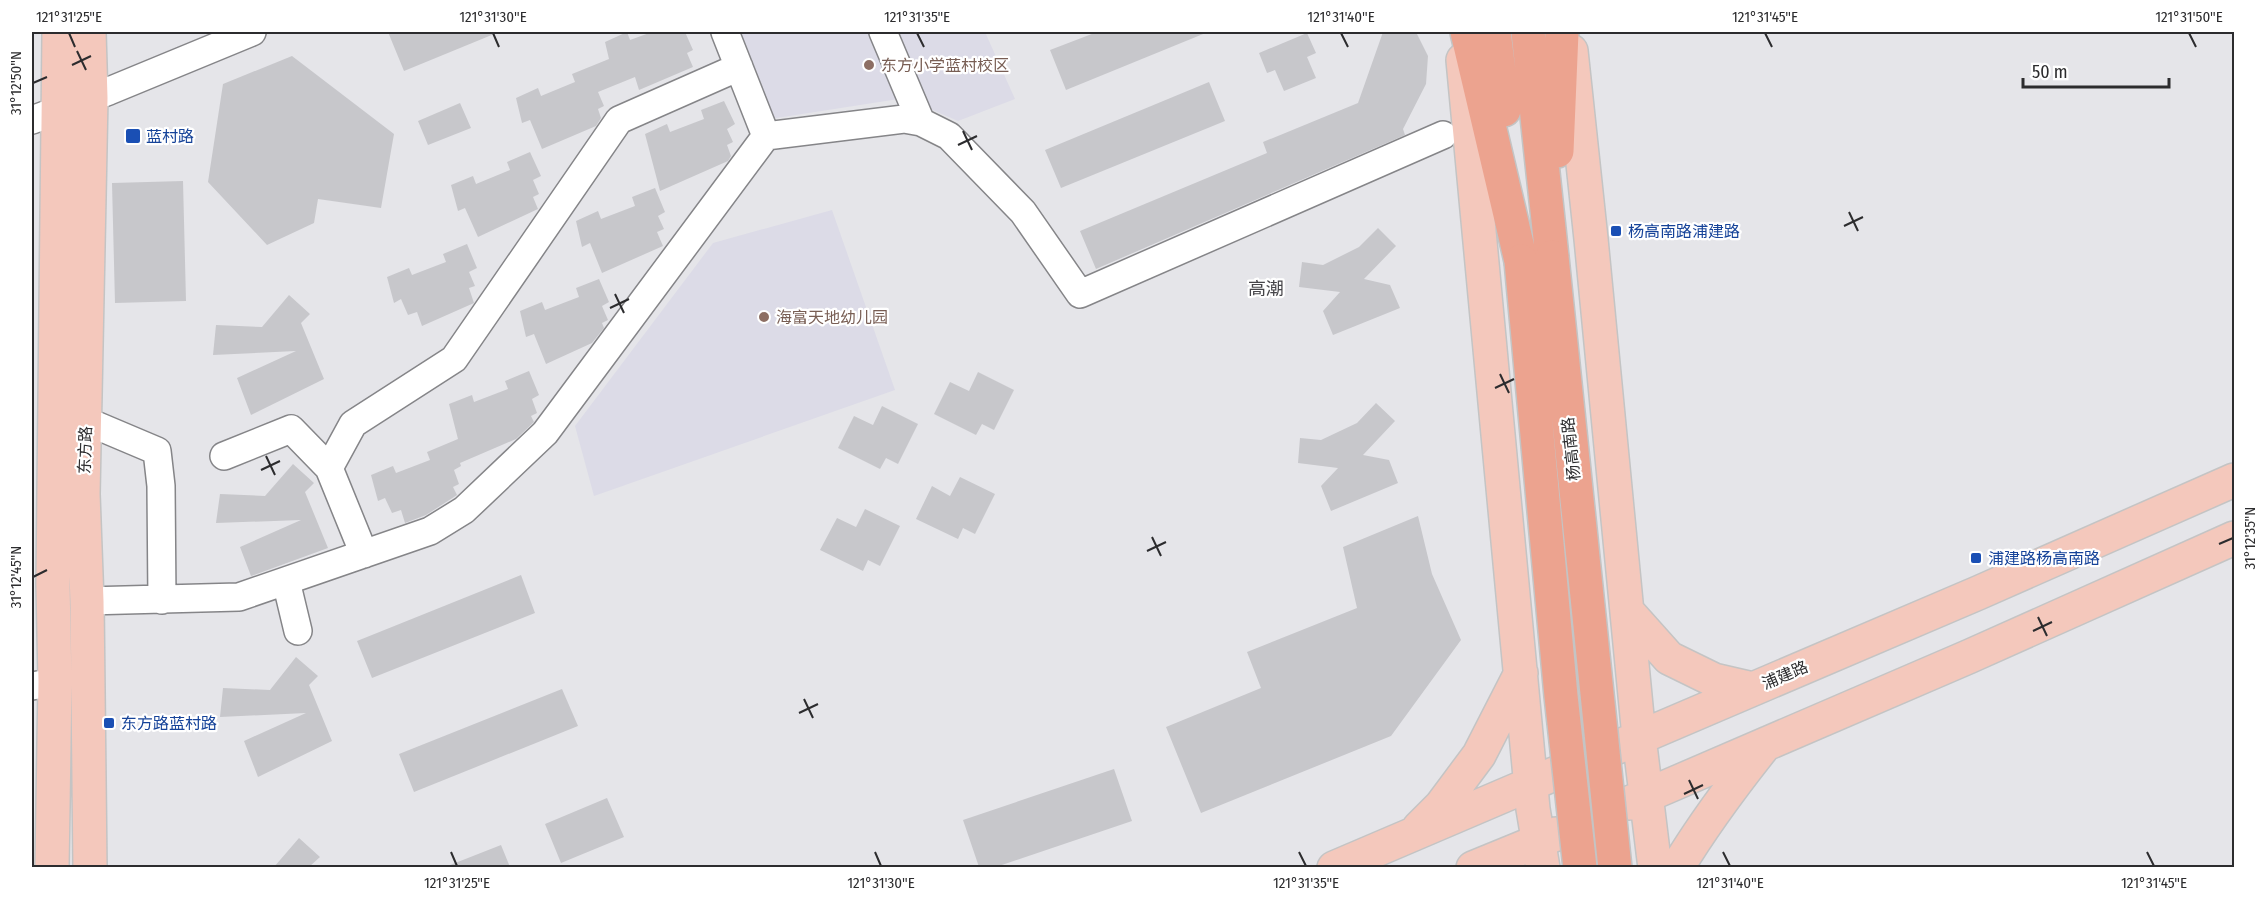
<svg xmlns="http://www.w3.org/2000/svg" width="2266" height="899" font-family="'Fira Sans Condensed','Noto Sans SC',sans-serif">
  <rect width="100%" height="100%" fill="#e5e5e9"/>
  <path fill="#dcdbe7" d="M726 32H985L1015 99 958 121 905 98 757 121Z
    M832 210 895 390 594 496 575 426 713 243Z"/>
  <path fill="#c7c7cb" d="M388 32H499L404 71Z
    M627 32 630 40 652 32H685L693 50 687 53 693 67 639 90 635 77 598 92 604 106 598 109 601 118 596 126 542 149 530 120 522 123 516 98 538 88 541 96 575 82 572 74 609 59 605 42Z
    M1097 32H1208L1066 90 1050 50Z
    M1383 32H1416L1428 56 1426 84 1403 129 1405 135 1096 269 1080 231 1267 153 1263 142 1358 103Z
    M1307 33 1316 53 1307 57 1316 78 1284 91 1275 70 1267 73 1259 53Z
    M292 56 394 134 381 208 318 199 314 223 267 245 208 182 223 84Z
    M1209 82 1225 121 1061 188 1045 150Z
    M724 101 735 124 727 129 733 142 727 145 731 156 728 161 660 191 645 134 667 124 670 132 704 119 701 110Z
    M460 103 471 128 428 145 418 121Z
    M530 152 541 176 533 180 539 194 533 197 538 209 478 237 465 208 458 211 451 185 473 176 476 184 510 170 507 162Z
    M183 181 186 301 115 303 112 183Z
    M655 188 665 212 658 216 664 229 657 232 663 246 602 273 590 243 582 247 576 221 598 211 601 219 635 206 632 197Z
    M1378 228 1396 246 1364 279 1390 285 1400 308 1333 335 1323 311 1340 292 1299 287 1302 262 1323 265 1359 247Z
    M467 244 477 268 469 272 475 286 469 288 474 303 422 326 417 312 408 315 401 299 394 303 387 277 409 268 412 275 446 262 443 254Z
    M599 279 609 302 602 306 608 320 602 323 604 328 592 343 546 364 534 334 526 337 520 311 542 302 545 310 579 297 576 288Z
    M289 295 310 314 301 323 324 379 251 415 237 378 296 351 213 355 216 325 262 327Z
    M529 371 539 395 532 399 537 413 531 416 534 422 516 439 460 463 461 466 454 470 459 484 453 487 457 495 454 497 426 515 405 523 401 510 392 513 385 498 378 501 371 475 393 466 396 473 430 460 427 452 458 439 449 404 472 395 474 402 508 389 505 381Z
    M978 372 1014 390 994 430 982 424 976 435 934 414 950 382 969 391Z
    M1376 403 1395 421 1363 455 1389 460 1398 483 1331 511 1321 486 1338 468 1298 463 1300 438 1321 440 1357 423Z
    M882 406 918 424 898 464 886 458 880 469 838 448 854 416 873 425Z
    M293 464 314 483 305 492 328 548 251 576 240 547 301 520 216 523 220 494 265 496Z
    M960 477 995 494 975 534 963 528 958 539 916 519 932 486 950 496Z
    M865 509 900 526 880 566 868 560 863 571 820 550 837 518 856 527Z
    M1418 516 1432 574 1461 640 1391 736 1201 813 1166 727 1261 688 1247 652 1357 608 1343 547Z
    M521 575 535 613 372 678 357 641Z
    M296 657 318 676 309 685 332 741 258 777 244 741 306 713 220 717 223 688 270 690Z
    M562 689 578 726 414 792 399 754Z
    M1114 769 1132 821 996 867H979L963 820Z
    M607 798 624 837 561 863 545 824Z
    M299 838 320 857 309 867H274Z
    M501 845 510 867H445Z"/>
  <g fill="none" stroke-linecap="round" stroke-linejoin="round">
    <g stroke="#858588" stroke-width="30">
      <path id="minor" d="M725 32 766 136
        M883 32 921 122
        M32 120 109 91 252 32
        M86 421 157 451 161 486 162 600
        M224 456 291 429 329 468
        M364 554 329 468 353 424 454 359 619 120 739 67
        M286 581 298 631
        M87 601 239 597 430 531 464 510 545 433 766 136 904 119 921 122 949 136 1023 212 1080 294 1443 135
        M32 686 55 682"/>
    </g>
    <g stroke="#c4c4c4" stroke-width="36">
      <path id="major" d="M89 32 91 98 83 494 87 601 90 868
        M1571 51 1591 239 1639 737 1655 868
        M1463 60 1533 809 1543 868
        M1627 611 1669 658 1714 680 1753 689
        M1629 803 1968 657 2234 538
        M1419 828 1441 806 1479 755 1521 673
        M52 868 55 682 53 584 59 32
        M1334 868 1978 593 2234 480
        M1473 868 1556 834
        M1677 868C1703 825 1732 786 1763 747"/>
    </g>
    <g stroke="#c4c4c4" stroke-width="36">
      <path id="highway" d="M1467 32 1521 261
        M1494 32 1504 110
        M1528 32 1552 257
        M1557 151 1562 32"/>
    </g>
    <use href="#minor" stroke="#fff" stroke-width="27"/>
    <use href="#major" stroke="#f4c8bc" stroke-width="33"/>
    <use href="#highway" stroke="#eca38f" stroke-width="33"/>
    <g stroke="#c4c4c4" stroke-width="36" stroke-linecap="butt">
      <path id="highway-bridge" d="M1552 257 1615 868
        M1521 261 1561 696 1580 868"/>
    </g>
    <use href="#highway-bridge" stroke="#eca38f" stroke-width="33"/>
  </g>
  <path fill="none" stroke="#2c2c2e" stroke-width="2" d="M69 33 75 47M493 33 499 47M917 33 924 47M1341 33 1348 47M1765 33 1772 47M2189 33 2196 47M77 51 86 70M72 65 91 56M33 83 47 77M963 131 972 150M958 145 977 136M1849 212 1858 231M1844 226 1863 217M615 294 624 313M610 308 629 299M1500 374 1509 393M1495 388 1514 379M266 456 275 475M261 470 280 461M1152 537 1161 556M2219 544 2233 538M1147 551 1166 542M33 577 47 570M2038 617 2047 636M2033 631 2052 622M804 699 813 718M799 713 818 704M1689 780 1698 799M1684 794 1703 785M451 852 457 866M875 852 881 866M1299 852 1306 866M1723 852 1730 866M2147 852 2154 866"/>
  <g fill="#8d6e63" stroke="#fff" stroke-width="2">
    <circle cx="869" cy="65" r="6"/>
    <circle cx="764" cy="317" r="6"/>
  </g>
  <g fill="#1a4fb4" stroke="#fff" stroke-width="2">
    <rect x="125" y="128" width="16" height="16" rx="3"/>
    <rect x="1610" y="225" width="12" height="12" rx="3"/>
    <rect x="1970" y="552" width="12" height="12" rx="3"/>
    <rect x="103" y="717" width="12" height="12" rx="3"/>
  </g>
  <g text-anchor="middle" dominant-baseline="central" stroke-width="4.5" stroke-linejoin="round" paint-order="stroke">
    <g font-size="16" fill="#785e54" stroke="#fff" text-anchor="start">
      <text x="881" y="65">东方小学蓝村校区</text>
      <text x="776" y="317">海富天地幼儿园</text>
    </g>
    <g font-size="16" fill="#164399" stroke="#fff" text-anchor="start">
      <text x="146" y="136">蓝村路</text>
      <text x="1628" y="231">杨高南路浦建路</text>
      <text x="1988" y="558">浦建路杨高南路</text>
      <text x="121" y="723">东方路蓝村路</text>
    </g>
    <g font-size="16" fill="#2c2c2e" stroke="#fff">
      <text transform="translate(1571 449) rotate(-96)">杨高南路</text>
      <text transform="translate(85 450) rotate(-88)">东方路</text>
      <text transform="translate(1785 675) rotate(-23)">浦建路</text>
    </g>
    <g font-size="18" fill="#464549" stroke="#fff">
      <text x="1266" y="289">高潮</text>
    </g>
  </g>
  <rect width="2266" height="899" fill="none" stroke="#ffffff" stroke-width="66"/>
  <path d="M2023 78v9h146v-9" fill="none" stroke="#2c2c2e" stroke-width="3"/>
  <text x="2032" y="78" font-size="18" fill="#2c2c2e" stroke="#ffffff" stroke-width="4.5" paint-order="stroke">50 m</text>
  <rect x="33" y="33" width="2200" height="833" fill="none" stroke="#2c2c2e" stroke-width="2"/>
  <g font-size="15" text-anchor="middle" fill="#2c2c2e">
    <text x="69" y="22">121°31'25"E</text>
    <text x="493" y="22">121°31'30"E</text>
    <text x="917" y="22">121°31'35"E</text>
    <text x="1341" y="22">121°31'40"E</text>
    <text x="1765" y="22">121°31'45"E</text>
    <text x="2189" y="22">121°31'50"E</text>
    <text transform="translate(16 83) rotate(-90)" y="5">31°12'50"N</text>
    <text transform="translate(2250 538) rotate(-90)" y="5">31°12'35"N</text>
    <text transform="translate(16 577) rotate(-90)" y="5">31°12'45"N</text>
    <text x="457" y="888">121°31'25"E</text>
    <text x="881" y="888">121°31'30"E</text>
    <text x="1306" y="888">121°31'35"E</text>
    <text x="1730" y="888">121°31'40"E</text>
    <text x="2154" y="888">121°31'45"E</text>
  </g>
</svg>
